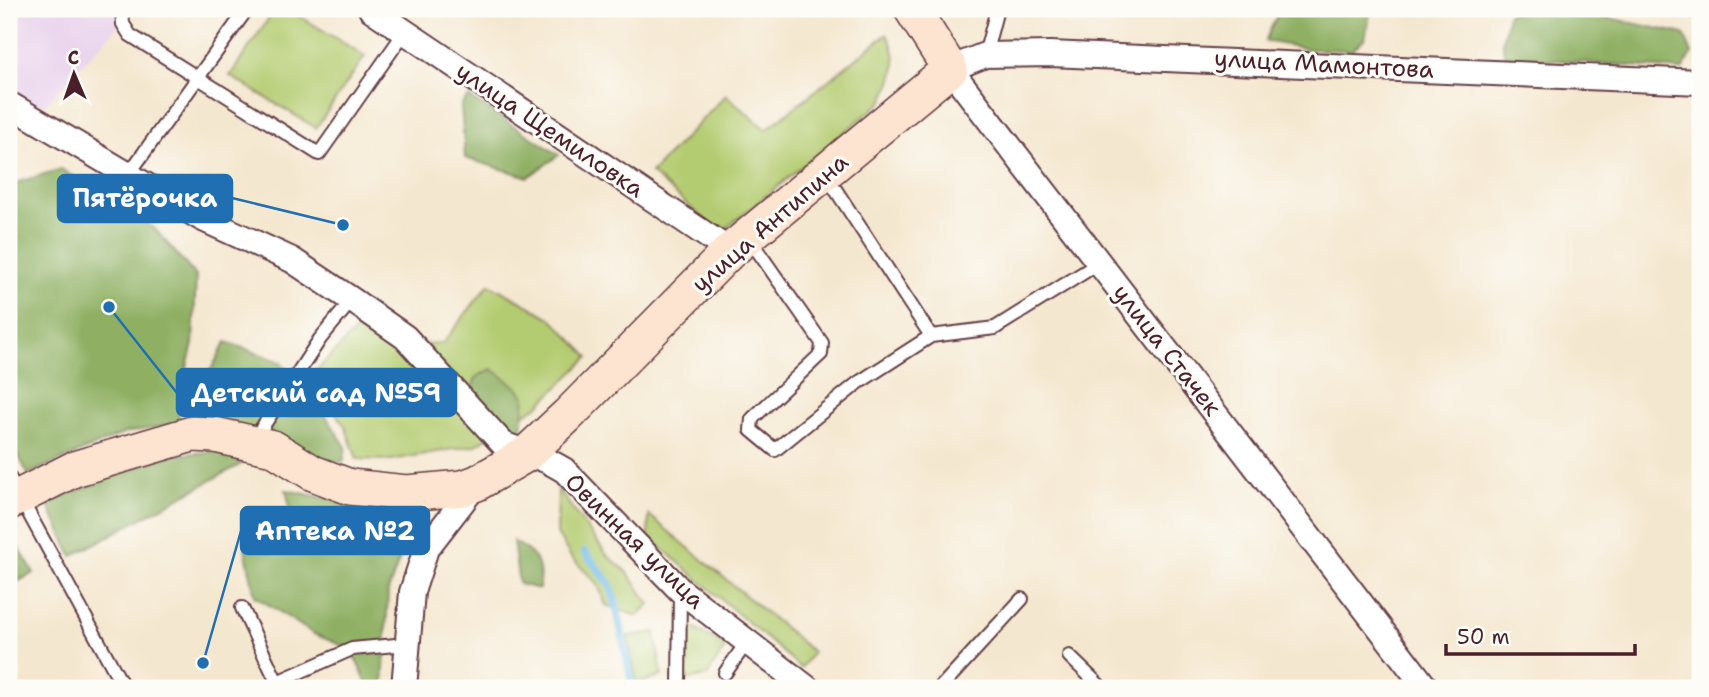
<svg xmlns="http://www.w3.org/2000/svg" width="1709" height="697" font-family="'Shantell Sans',sans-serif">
  <rect width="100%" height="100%" fill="#fdfcf7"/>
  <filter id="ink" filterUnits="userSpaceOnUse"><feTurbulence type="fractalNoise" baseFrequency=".0143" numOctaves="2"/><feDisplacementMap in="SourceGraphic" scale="14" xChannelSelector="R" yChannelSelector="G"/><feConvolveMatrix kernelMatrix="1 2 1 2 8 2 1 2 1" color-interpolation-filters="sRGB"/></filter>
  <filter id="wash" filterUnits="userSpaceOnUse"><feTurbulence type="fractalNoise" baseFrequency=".00686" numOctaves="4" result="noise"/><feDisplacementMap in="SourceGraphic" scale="28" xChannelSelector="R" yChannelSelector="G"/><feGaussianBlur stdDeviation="1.57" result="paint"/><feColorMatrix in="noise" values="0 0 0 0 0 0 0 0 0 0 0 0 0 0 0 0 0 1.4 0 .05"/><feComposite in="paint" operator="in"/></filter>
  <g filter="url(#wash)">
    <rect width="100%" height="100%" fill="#f4e7cf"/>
    <path fill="#e9d2ed" d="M9 9H134L43 107 9 86Z"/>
    <path fill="#b4cc71" stroke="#7f764e" stroke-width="2" d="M275 9H288L365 56 316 128 230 76Z
      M887 34C901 60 895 75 883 101L720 233 651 173 726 95 766 130Z
      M489 284 551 318 589 357 539 405 476 445 391 460 357 459 345 426 310 377 361 325 398 346 443 343Z
      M558 489 607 555 627 572 650 604 637 616 606 605 597 583 571 557 557 534Z
      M649 515 813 652 801 668 648 536Z
      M686 624 726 646 707 676 684 680Z
      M655 632 662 676 637 684 628 636Z"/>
    <path fill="#8fb063" stroke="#6c6847" stroke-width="2" d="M1280 9H1371L1365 38 1352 50 1308 49 1265 41Z
      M1519 9H1567L1684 34 1692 54 1682 70 1505 56 1502 43 1508 14Z
      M469 97 559 155 528 177 465 158 461 105Z
      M61 169 154 228 196 276 193 344 179 398V423L125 433 28 474 9 438V185Z
      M226 342 279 361 322 410 346 447 343 462 317 460 203 417 201 388Z
      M492 369 518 388 525 397 522 430 494 421 472 389 476 377Z
      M218 451 243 463 72 556 47 503 165 456Z
      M286 490 391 511 411 527 388 591 383 688H369L351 649 314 634 255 596 245 548 292 516Z
      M513 541C536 554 542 562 539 589L519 584Z
      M9 542 16 543 34 573 9 586Z"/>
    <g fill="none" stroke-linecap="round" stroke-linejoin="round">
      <path stroke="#71bae9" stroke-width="8" d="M585 552 609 583 615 599 633 688"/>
    </g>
  </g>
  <g filter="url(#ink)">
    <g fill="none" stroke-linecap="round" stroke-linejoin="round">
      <g stroke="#643d44" stroke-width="16">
        <path id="lane" d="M122 9 123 24 130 35 319 154 404 33
          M985 55 997 9
          M128 175 247 9
          M826 175 931 336
          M748 237 822 343 821 354 752 419 751 430 775 450 858 383 931 336 995 328 1099 263
          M254 440 320 339 352 300
          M9 477 124 688
          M411 498 419 506 425 546
          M242 608 277 682 352 649 407 644
          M1069 656 1102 688
          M725 673 747 642
          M679 688 680 591
          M940 688 1022 599"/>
      </g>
      <g stroke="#643d44" stroke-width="28">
        <path id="street" d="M371 9 730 251
          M9 104 201 218 292 260 352 300 405 337 503 444 548 461 564 470 680 590 807 688
          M404 688 412 592 426 549 477 483
          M1426 688 950 69 985 55 1050 54 1700 82"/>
      </g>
      <g stroke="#643d44" stroke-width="38">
        <path id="secondary" d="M9 502 74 469 192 434 215 435 273 448 313 473 350 487 406 493 463 488 477 483 525 455 568 415 730 251 950 69 912 9"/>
      </g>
      <use href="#lane" stroke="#fff" stroke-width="12"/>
      <use href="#street" stroke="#fff" stroke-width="24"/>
      <use href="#secondary" stroke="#fde4d0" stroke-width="35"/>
    </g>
  </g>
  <g text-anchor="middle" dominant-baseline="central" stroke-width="6" stroke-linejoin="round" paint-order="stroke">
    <g font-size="24" fill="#4a1f2b" stroke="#fdfcf7">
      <text transform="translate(1324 64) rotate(3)">улица Мамонтова</text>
      <text transform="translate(550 130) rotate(34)">улица Щемиловка</text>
      <text transform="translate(770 223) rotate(-41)">улица Антипина</text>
      <text transform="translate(1167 350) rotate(52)">улица Стачек</text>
      <text transform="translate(635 541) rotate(44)">Овинная улица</text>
    </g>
  </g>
  <path fill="none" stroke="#1f6fb2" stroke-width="2.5" d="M343 225L232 198M109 307L177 393M203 663L241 531"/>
  <g fill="#1f6fb2" stroke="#fdfcf7" stroke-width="2.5">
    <circle cx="343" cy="225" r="7"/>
    <circle cx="109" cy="307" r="7"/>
    <circle cx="203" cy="663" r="7"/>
  </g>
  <g fill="#1f6fb2" stroke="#1f6fb2" stroke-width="2.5">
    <rect x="58" y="175" width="174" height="47" rx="7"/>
    <rect x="177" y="369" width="279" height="47" rx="7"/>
    <rect x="241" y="507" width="188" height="47" rx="7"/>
  </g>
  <g font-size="26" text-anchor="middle" font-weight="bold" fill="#fff">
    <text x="145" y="207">Пятёрочка</text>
    <text x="316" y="402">Детский сад №59</text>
    <text x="335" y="540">Аптека №2</text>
  </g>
  <rect width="1709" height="697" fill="none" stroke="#fdfcf7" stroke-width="35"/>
  <g transform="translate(74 74) rotate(358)" stroke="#fdfcf7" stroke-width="5" paint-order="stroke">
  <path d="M0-5L12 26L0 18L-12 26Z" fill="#4a1f2b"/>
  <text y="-10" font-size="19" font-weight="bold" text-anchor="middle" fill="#4a1f2b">С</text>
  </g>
  <path d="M1446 644v10h189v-10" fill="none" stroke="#4a1f2b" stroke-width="3.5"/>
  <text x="1457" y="644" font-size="21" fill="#4a1f2b" stroke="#fdfcf7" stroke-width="5" paint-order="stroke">50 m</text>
</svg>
